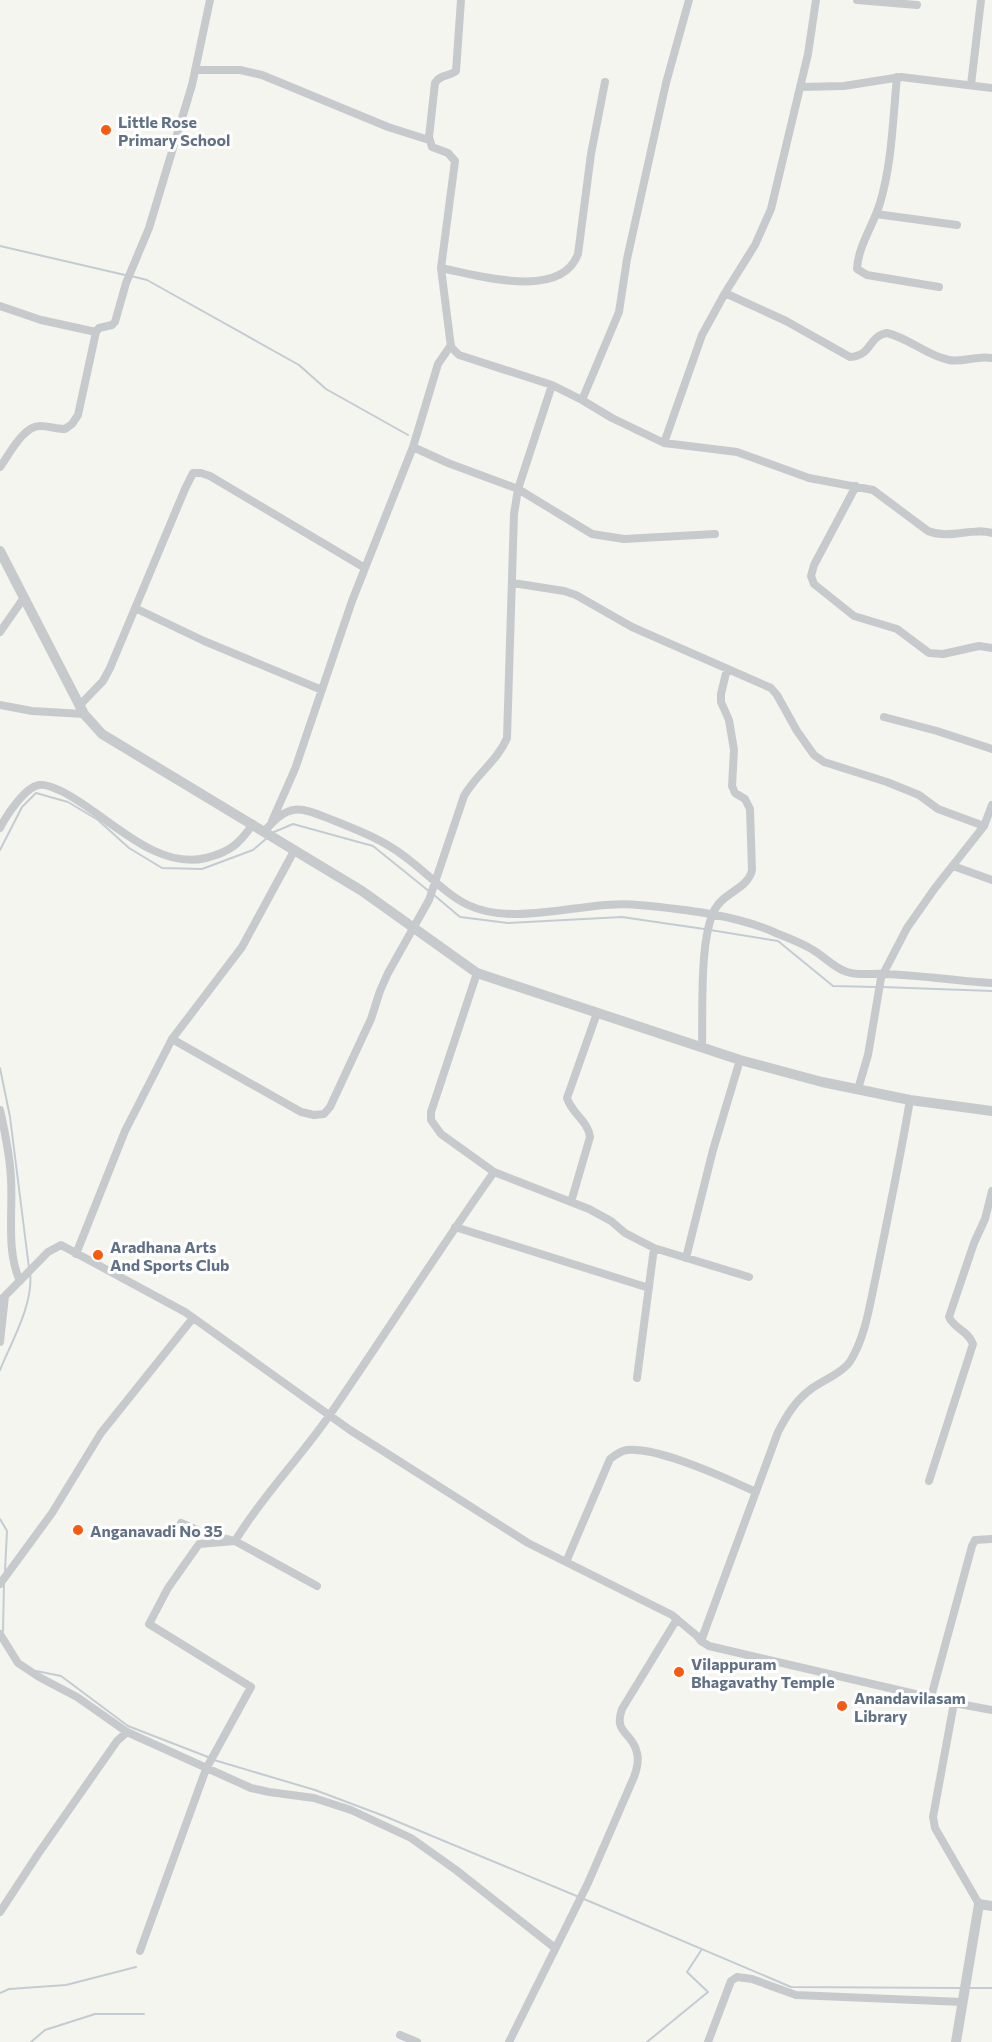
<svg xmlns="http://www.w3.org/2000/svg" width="992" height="2042" font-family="Commissioner,sans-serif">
  <rect width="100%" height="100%" fill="#f5f5f0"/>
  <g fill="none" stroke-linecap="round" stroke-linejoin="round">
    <path stroke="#c3ccd2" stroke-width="2" d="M0 246 125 275
      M131 276 147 280 299 365 326 389 408 435
      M274 832 293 824 373 846 430 892
      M0 850 22 807 36 793 68 802 98 820 129 848 162 868 202 869 253 850 267 838
      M434 895 460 917 508 923 622 917 704 929
      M710 930 778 941 833 986 876 987
      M882 987 992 991
      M0 1068 10 1117 29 1268
      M0 1370C11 1343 34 1303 30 1273
      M0 1519 7 1531 5 1571
      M3 1631 4 1583
      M36 1671 61 1676 128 1726 208 1757
      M214 1760 315 1790 384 1816 579 1897
      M584 1899 791 1987 962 1988
      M968 1988H992
      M0 1993 9 1989 66 1985 136 1967
      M31 2042 45 2030 95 2014H144
      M647 2042 708 1992 687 1972 702 1949"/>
    <path stroke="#c7cacd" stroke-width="8" d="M461 0 456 71C449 77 440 74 435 83L429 137 432 147 448 153 455 161 441 268 451 347 459 355 552 385 582 400 612 418 664 443
      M816 0 808 54 771 209 755 245 725 293 702 335 664 443 737 452 809 478 873 490 928 531C950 540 971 527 992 533
      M857 0 917 5
      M195 70H240L262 75 388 127 429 140
      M897 77C893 117 892 164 880 203 874 224 858 246 857 269L867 275 939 287
      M971 85 981 0
      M800 87 844 86 901 77 992 88
      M876 214 957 225
      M441 268C477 275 561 301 578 254L591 154 605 82
      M725 293 786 321 850 357C872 356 868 336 887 333 909 338 927 356 949 360 963 363 977 355 992 358
      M0 306 41 320 96 332
      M582 400 619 312 627 259 666 83 689 0
      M413 447 448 463 518 489 592 534 624 539 715 534
      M0 467C9 455 23 426 40 426 48 426 57 429 65 429L72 424 78 415 96 332 99 328 112 325 115 322 126 283 149 228 192 85 210 0
      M856 486 814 565 811 576 814 584 854 616 897 629 929 653 943 654 979 646 992 648
      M513 583 564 591 576 595 632 627 771 688 777 695 797 731 814 755 824 762 887 782 919 795 938 809 984 826
      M135 608 204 641 322 690
      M0 632 23 599
      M0 705 32 711 84 714
      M79 706 103 681 110 668 185 489 193 473H201L210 476 365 568
      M884 717 937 731 992 749
      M272 821 295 769 352 601 413 447 438 364 451 345
      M0 828C6 816 25 787 39 785 47 784 54 788 61 791 105 812 153 871 206 858 230 852 239 844 253 824
      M264 832C290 800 302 808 335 821 360 831 383 840 404 856 425 871 445 894 468 905 516 928 587 899 639 905 682 909 737 915 776 933 788 938 802 943 813 950 825 957 834 968 847 972 859 976 872 973 884 974 920 975 956 981 992 983
      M953 866 992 880
      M477 973 431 1112V1120L441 1134 494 1172 589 1209 611 1221 625 1233 654 1248 749 1277
      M172 1039 301 1112 314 1115 324 1114 330 1107 371 1019 380 991 388 973 429 900 464 796C476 775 498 760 507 738L514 514 518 489 552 385
      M702 1047C703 1013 699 938 715 909 724 892 748 889 752 870L750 809 745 799 735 793 732 786 734 750 729 720 721 702V694L727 669
      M858 1089 868 1055 881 978 907 928 935 888 984 826 992 805
      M0 1110C5 1132 10 1156 11 1179 13 1212 6 1251 20 1281
      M571 1202 590 1137C588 1121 572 1114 567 1098L597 1013
      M455 1227 649 1288
      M76 1254 125 1131 172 1039 242 947 294 851
      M686 1258 713 1150 740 1060
      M0 1301 48 1252 61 1245 185 1312 350 1430 528 1543 672 1615 697 1636 701 1641 709 1646 954 1703
      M0 1342 5 1296
      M637 1378 654 1248
      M929 1481 973 1344C968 1330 954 1329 949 1317L974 1243 985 1219 992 1191
      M181 1523 204 1533 235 1541 317 1586
      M566 1562 610 1459C615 1455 620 1451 627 1450 659 1447 726 1478 756 1492
      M0 1584 52 1513 101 1433 193 1318
      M0 1634 18 1663 39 1677 77 1697 127 1732
      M701 1641 778 1432C787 1415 795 1401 811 1389 823 1380 843 1373 851 1360 866 1335 870 1303 876 1276 888 1217 900 1159 910 1100
      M931 1697 972 1546 975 1540 992 1539
      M979 1904 935 1828 933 1817 954 1703 992 1710
      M0 1912 38 1854 117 1741 127 1732 251 1788 269 1792 314 1798 351 1810 411 1838 456 1870 555 1948
      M140 1951 206 1769 251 1687 149 1624 168 1588 199 1544 235 1541C263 1495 301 1457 331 1413 386 1333 438 1251 494 1172
      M400 2035 417 2042
      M509 2042 588 1883 634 1777C637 1769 639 1761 637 1753 633 1732 613 1734 622 1709L677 1619
      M708 2042 731 1981 737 1977 752 1979 796 1995 962 2002"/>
    <path stroke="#c7cacd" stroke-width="10" d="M0 551 84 714 102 734 362 891 477 973 740 1060 822 1082 910 1100 992 1111
      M956 2042 979 1904 992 1906"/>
  </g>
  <g fill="#f65b10" stroke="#fff" stroke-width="2">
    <circle cx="106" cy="130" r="6"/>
    <circle cx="98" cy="1255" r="6"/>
    <circle cx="78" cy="1530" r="6"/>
    <circle cx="679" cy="1672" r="6"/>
    <circle cx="842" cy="1706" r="6"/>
  </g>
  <g text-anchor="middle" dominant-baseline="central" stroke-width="6" stroke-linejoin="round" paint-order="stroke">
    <g font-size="16" font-weight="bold" fill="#617185" stroke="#fff" text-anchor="start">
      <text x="118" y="121">Little Rose<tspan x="118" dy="18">Primary School</tspan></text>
      <text x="110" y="1246">Aradhana Arts<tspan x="110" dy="18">And Sports Club</tspan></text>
      <text x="90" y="1530">Anganavadi No 35</text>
      <text x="691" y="1663">Vilappuram<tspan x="691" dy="18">Bhagavathy Temple</tspan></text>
      <text x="854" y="1697">Anandavilasam<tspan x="854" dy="18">Library</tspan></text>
    </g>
  </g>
</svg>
